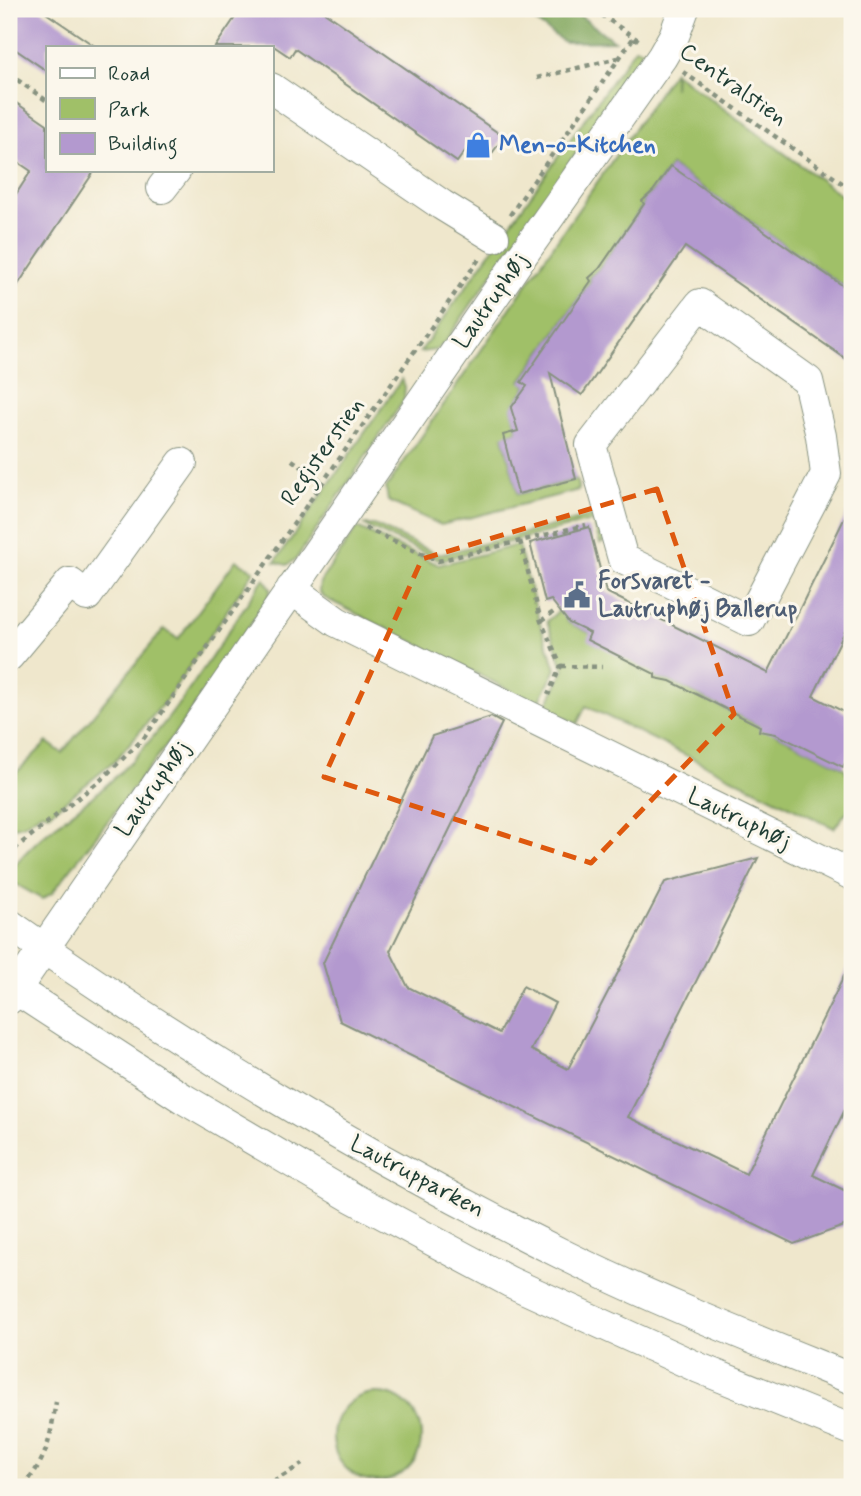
<svg xmlns="http://www.w3.org/2000/svg" width="861" height="1496" font-family="Mynerve,sans-serif">
  <rect width="100%" height="100%" fill="#fbf7ec"/>
  <filter id="ink" filterUnits="userSpaceOnUse"><feTurbulence type="fractalNoise" baseFrequency=".0143" numOctaves="2"/><feDisplacementMap in="SourceGraphic" scale="14" xChannelSelector="R" yChannelSelector="G"/><feConvolveMatrix kernelMatrix="1 2 1 2 8 2 1 2 1" color-interpolation-filters="sRGB"/></filter>
  <filter id="wash" filterUnits="userSpaceOnUse"><feTurbulence type="fractalNoise" baseFrequency=".00686" numOctaves="4" result="noise"/><feDisplacementMap in="SourceGraphic" scale="28" xChannelSelector="R" yChannelSelector="G"/><feGaussianBlur stdDeviation="1.57" result="paint"/><feColorMatrix in="noise" values="0 0 0 0 0 0 0 0 0 0 0 0 0 0 0 0 0 1.4 0 .05"/><feComposite in="paint" operator="in"/></filter>
  <g filter="url(#wash)">
    <rect width="100%" height="100%" fill="#efe7cc"/>
    <path fill="#a0c068" stroke="#607e4e" stroke-width="2" d="M635 48 641 49 646 53 445 342 436 350 420 352Z
      M674 71V88L675 73 852 203V292L671 166 653 191 642 201 644 204 599 269 589 278 591 281 521 381 527 386 512 408 518 431 503 436 518 494 576 479 579 490 441 525 388 501 386 488Z
      M402 379 405 387 404 400 296 559 287 565 275 562Z
      M596 515 605 542 600 544 594 524 591 521 440 560 363 525H374L439 555Z
      M357 528 439 565 518 545 541 627 556 669 538 704 323 597 319 591 320 582Z
      M236 560 254 571 167 699 115 761 49 814 42 812 23 825 9 828V780L47 742 62 753 164 629 178 639Z
      M264 578 271 589 268 599 175 734 52 893 42 899 9 880C9 856 82 806 102 789 168 733 216 648 264 578Z
      M563 607 567 622 590 633 655 674V678L670 681 843 767 852 780V805L834 828 586 706 577 724 545 708 564 670 547 621Z
      M333 1437a44 44 0 1 1 88 0a44 44 0 1 1-88 0Z"/>
    <path fill="#80a65c" stroke="#507248" stroke-width="2" d="M518 9H571L614 41 564 42Z"/>
    <g id="blocks">
      <path fill="#b399cf" d="M9 9H40L96 47H47V71L9 45Z
        M241 9H320L504 137 487 160 468 147 457 162 295 49 290 57 275 47H215Z
        M9 98 47 124V170H95L9 298V205L31 171 9 156Z
        M671 166 852 292V363L685 247 582 395 550 373 576 479 518 494 503 435 518 431 511 408 527 386 521 382 591 281 589 278 599 269 644 204 642 201 653 191Z
        M852 503V617L813 696 852 716V749L843 767 776 734 759 731 760 726 670 681 655 678V674L587 640 590 633 569 623 551 600 545 602 530 543 589 527 606 592 768 673Z
        M491 717 502 723 390 951 408 987 499 1033 523 986 555 1003 531 1050 568 1069 665 882 758 858 628 1117 746 1174 852 960V1095L813 1175 852 1194V1223L794 1244 340 1021 323 963 432 736Z"/>
    </g>
  </g>
  <g filter="url(#ink)">
    <use href="#blocks" fill-opacity="0" stroke="#879280" stroke-width="2"/>
    <g fill="none" stroke-linecap="round" stroke-linejoin="round">
      <g stroke="#879280" stroke-width="32">
        <path id="minor" d="M271 88 442 205 494 237
          M162 188 176 170
          M700 304 808 381 821 436 826 474 749 621 623 559 591 445Z
          M291 589 337 622 852 875
          M9 656 70 583 87 596 182 463
          M9 924C185 1049 372 1160 566 1256 659 1302 756 1340 852 1379
          M9 985 184 1099 353 1198 510 1282 699 1368 852 1430
          M9 999 519 260 662 57 674 36 684 9"/>
      </g>
      <path stroke="#879280" stroke-width="4.5" stroke-dasharray="5 5" stroke-linecap="butt" d="M593 9 641 42
        M606 16 611 9
        M683 72 852 190
        M9 74 47 101
        M537 78 618 58
        M510 215 634 37
        M292 460 323 482
        M365 528 438 561 586 525
        M520 541 541 621 561 666 548 695
        M541 621 555 611
        M561 666 602 667
        M9 842 18 846
        M9 858 18 846 103 778 144 738 479 259
        M23 1487C49 1455 49 1442 56 1402
        M265 1487 302 1464"/>
      <use href="#minor" stroke="#fff" stroke-width="30"/>
    </g>
  </g>
  <path fill="none" stroke="#de580e" stroke-width="5" stroke-dasharray="14 9" stroke-linejoin="round" d="M657 489 734 714 591 863 324 777 422 559Z"/>
  <defs>
    <g id="shop-bare" transform="scale(2.1)"><path d="M-5-2.5h2.3a2.7 3.5 0 0 1 5.4 0H5L5.5 6h-11ZM-1.5-2.5h3a1.5 2.3 0 0 0-3 0Z" fill="#3f7fe0" stroke="#fbf7ec" stroke-width="2.5" paint-order="stroke"/></g>
    <g id="civic-bare" transform="scale(2.1)"><path d="M-.6-6.5H3V-4.5H.6V-3L4-1V1h2V6H-6V1h2V-1L-.6-3ZM-1.2 2.5V6h2.4V2.5Z" fill="#5c6f8a" stroke="#fbf7ec" stroke-width="2.5" paint-order="stroke"/></g>
  </defs>
  <g fill-rule="evenodd">
    <use href="#shop-bare" x="478" y="145"/>
    <use href="#civic-bare" x="577" y="595"/>
  </g>
  <g text-anchor="middle" dominant-baseline="central" stroke-width="6" stroke-linejoin="round" paint-order="stroke">
    <g font-size="24" fill="#1f3d34" stroke="#fbf7ec">
      <text transform="translate(733 85) rotate(35)">Centralstien</text>
      <text transform="translate(491 301) rotate(-55)">Lautruphøj</text>
      <text transform="translate(323 452) rotate(-55)">Registerstien</text>
      <text transform="translate(153 789) rotate(-55)">Lautruphøj</text>
      <text transform="translate(739 819) rotate(26)">Lautruphøj</text>
      <text transform="translate(417 1177) rotate(28)">Lautrupparken</text>
    </g>
    <g font-size="24" font-weight="bold" fill="#366cbe" stroke="#fbf7ec" text-anchor="start">
      <text x="499" y="145">Men-o-Kitchen</text>
    </g>
    <g font-size="24" font-weight="bold" fill="#4e5e75" stroke="#fbf7ec" text-anchor="start">
      <text x="598" y="581">Forsvaret -<tspan x="598" dy="28">Lautruphøj Ballerup</tspan></text>
    </g>
  </g>
  <rect width="861" height="1496" fill="none" stroke="#fbf7ec" stroke-width="35"/>
  <rect x="46" y="46" width="228" height="126" fill="#fbf7ec" stroke="#a3ada2" stroke-width="2"/>
  <rect x="60" y="68" width="35" height="10" fill="#ffffff" stroke="#a3ada2" stroke-width="2"/>
  <text x="108" y="80" font-size="21" fill="#1f3d34">Road</text>
  <rect x="60" y="98" width="35" height="21" fill="#a0c068" stroke="#a3ada2" stroke-width="2"/>
  <text x="108" y="116" font-size="21" fill="#1f3d34">Park</text>
  <rect x="60" y="133" width="35" height="21" fill="#b399cf" stroke="#a3ada2" stroke-width="2"/>
  <text x="108" y="150" font-size="21" fill="#1f3d34">Building</text>
</svg>
